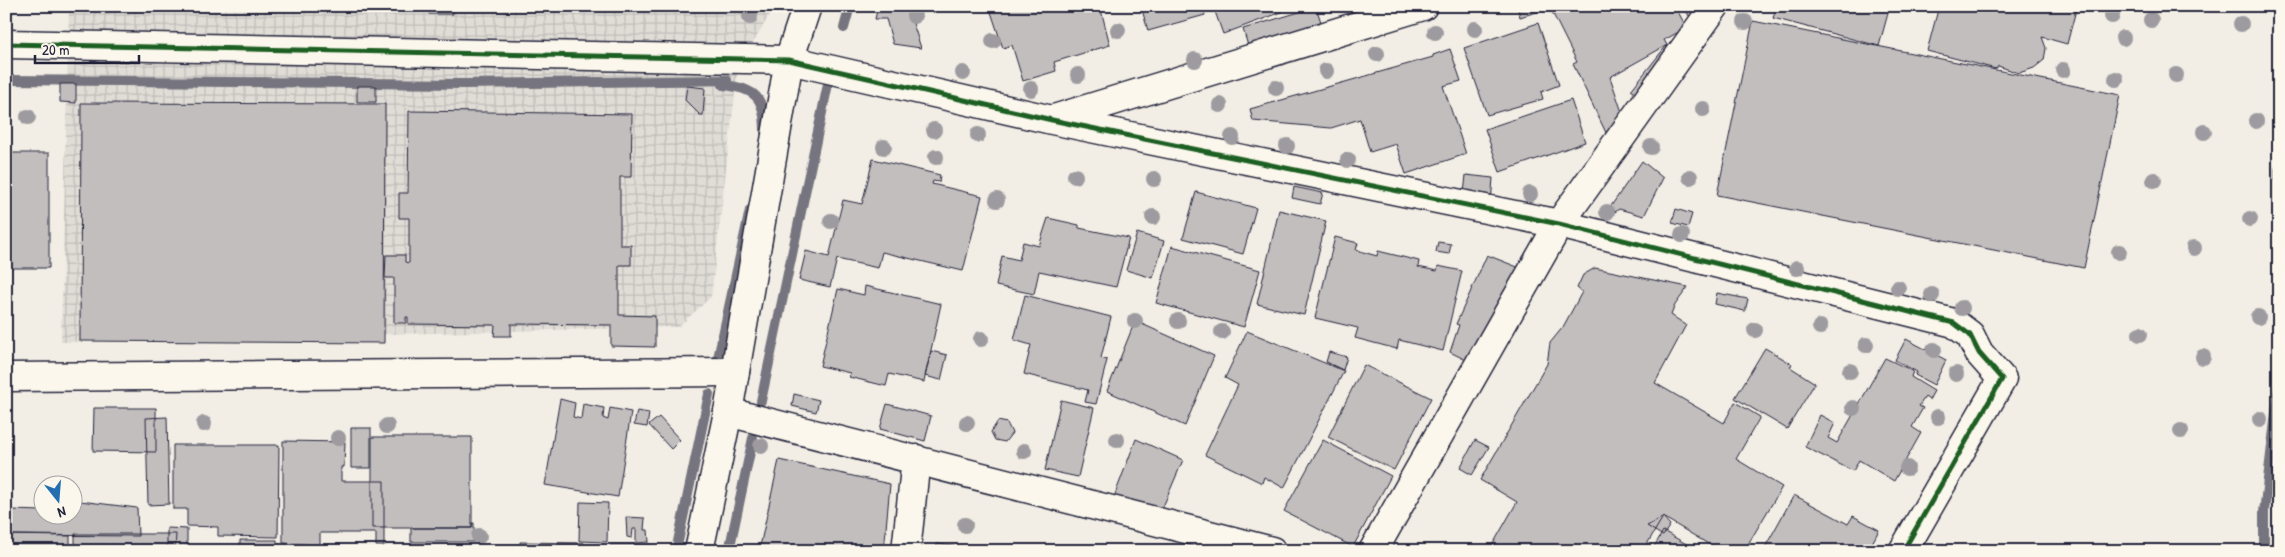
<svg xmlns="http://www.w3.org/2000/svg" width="2285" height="557" font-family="'Patrick Hand',sans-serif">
  <defs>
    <pattern id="industrial-grid" width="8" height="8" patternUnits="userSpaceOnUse" patternTransform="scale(1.25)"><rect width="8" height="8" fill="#e0dcd6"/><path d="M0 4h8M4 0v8" fill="none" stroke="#c0bcb9"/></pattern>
  </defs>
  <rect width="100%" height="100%" fill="#f2eee5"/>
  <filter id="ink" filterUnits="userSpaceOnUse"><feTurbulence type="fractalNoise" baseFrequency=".02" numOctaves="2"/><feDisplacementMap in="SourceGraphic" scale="10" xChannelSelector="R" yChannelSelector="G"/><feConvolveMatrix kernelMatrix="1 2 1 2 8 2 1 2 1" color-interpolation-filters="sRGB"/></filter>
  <g filter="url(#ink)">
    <path fill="url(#industrial-grid)" d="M69 6H775L738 68 711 297 678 327 61 342Z"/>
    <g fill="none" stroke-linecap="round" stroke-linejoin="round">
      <path stroke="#76747f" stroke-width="10" d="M844 28 850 6
        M6 80 465 84 727 80
        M723 85C756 88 765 98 765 132
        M2279 170V204
        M718 358 750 210
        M761 401 828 84
        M676 551 709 394
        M729 551 753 438
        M2264 551V512L2279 388"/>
    </g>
    <path fill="#c2bebe" stroke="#22223b" d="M429 6H453V14H429Z
      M878 6H918L909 11 921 48 893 44 886 19H875Z
      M989 6H1100L1110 45 1054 62 1056 71 1023 81 1012 45 1003 48Z
      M1141 6H1203L1205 15 1148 31Z
      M1213 6H1280L1282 12 1223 34Z
      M1517 6H1675L1684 23 1691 19 1683 6H1712L1686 28 1664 40 1667 45 1610 77 1624 118 1609 139 1573 64 1577 62 1550 8 1520 17Z
      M1777 6H1890L1879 46 1773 18Z
      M1939 6H2077L2067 44 2042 37 2046 48 2044 60 2034 68 2019 73 1998 66 1996 69 1927 51Z
      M1316 7 1325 34 1251 56 1243 29Z
      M1753 21 2120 95 2084 268 1717 195Z
      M1538 23 1559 85 1541 92 1543 99 1487 115 1464 48Z
      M1666 46 1676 54 1644 100 1631 90Z
      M1450 49 1461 81 1443 86 1466 154 1406 174 1396 144 1370 152 1360 119 1331 128 1253 121 1250 109 1433 57V55Z
      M60 84H76V103L60 102Z
      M357 86H376V102H357Z
      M687 86 705 88 703 115H700L685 100Z
      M1571 100 1585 142 1500 172 1485 129Z
      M81 103 385 104 384 343 80 341Z
      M409 111 632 114 631 177H620V245H631V265H619V315L655 316V347L611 346V325L511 324V336H494L495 325 408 324V317H406V323H394V278H385L386 255H405V262L409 263V218H399V193H408Z
      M6 153H49V268H6Z
      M873 159 940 175 939 182 933 181 932 184 982 196 963 271 882 252 878 268 837 259 830 287 799 280 806 251 829 257 843 200 862 204Z
      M1642 161 1663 178 1644 216 1619 209 1615 212 1611 206Z
      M1466 175 1493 178 1490 216 1462 213Z
      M1294 187 1323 193 1320 204 1292 198Z
      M1196 192 1256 208 1243 254 1183 238Z
      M1676 209 1692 214 1688 227 1672 223Z
      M1279 210 1326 221 1304 315 1257 304Z
      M1048 218 1079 225V228L1129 238 1116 287 1039 271 1034 294 996 286 1002 256 1019 260 1023 242 1039 246Z
      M1137 233 1164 241 1153 278 1126 270Z
      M1335 237 1358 243 1356 250 1377 256 1378 251 1419 261 1418 267 1437 271 1438 266 1462 271 1443 351 1399 340 1397 349 1355 338 1358 328 1315 318Z
      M1438 242 1451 244 1449 254 1436 252Z
      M1172 246 1260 270 1244 327 1156 303Z
      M1487 255 1520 268 1472 363 1450 352 1459 325 1456 324Z
      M1595 268 1688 287 1675 305 1671 315 1686 325 1655 383 1724 423 1735 402 1760 417 1736 459 1782 487 1744 551H1720L1663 517 1643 551H1489L1517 502 1480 480 1547 364 1550 343 1563 327 1582 292 1577 288 1583 275Z
      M865 286 941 304 924 382 889 374 886 386 849 377 850 373 820 366 838 289 864 295Z
      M1717 293 1748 299 1745 311 1715 304Z
      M1025 295 1111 317 1101 358 1107 360 1096 404 1085 402 1088 390 1024 374 1031 345 1014 340Z
      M1135 321 1214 356 1185 426 1107 391Z
      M1247 331 1344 371 1284 488 1264 477 1262 483 1205 455 1238 385 1225 378Z
      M1906 339 1946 360 1934 385 1915 375 1917 372 1895 360Z
      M1765 348 1792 364 1790 367 1815 383 1787 429 1735 398Z
      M931 351 947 355 941 380 925 376Z
      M1329 352 1347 357 1343 370 1326 362Z
      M1885 358 1913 371 1911 377 1934 391 1929 400 1925 397 1919 406 1923 408 1912 427 1921 433 1894 481 1859 460 1853 471 1805 447 1820 415 1835 423 1828 438 1837 443Z
      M1364 365 1431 398 1394 470 1328 437Z
      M794 394 819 400 816 412 792 406Z
      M560 399 575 403 573 417 581 419 583 404 604 408 603 418 608 420 610 408 631 412 618 497 545 485Z
      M1061 400 1094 408 1078 477 1045 470Z
      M887 404 931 416 925 441 880 429Z
      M94 408H156V452L93 451Z
      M637 411 649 413 647 427 634 425Z
      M167 417 169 504 148 505 146 418Z
      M659 417 680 440 671 449 649 425Z
      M998 421 1007 423 1012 433 1005 442 995 440 991 432Z
      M351 428H371V468H351Z
      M372 437H472V528H372Z
      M1136 439 1183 460 1162 509 1114 497Z
      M1323 440 1391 476 1353 547 1284 511Z
      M1475 440 1489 447 1472 475 1460 468Z
      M283 441 345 442 344 467H341V481H384V546H376V533H320V545L283 543Z
      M173 445H279L278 537 218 536V527L187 526V509H173Z
      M779 460 890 484 884 551H759Z
      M1794 495 1848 524 1853 516 1879 530 1868 551H1763Z
      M72 500 137 508 138 536 11 535 12 510 42 511V514H72Z
      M580 502 608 503 607 542 579 541Z
      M626 517 645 518 644 530H648L649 542 636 543V529H633L632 538 627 537Z
      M1663 517 1670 525 1663 536 1647 526Z
      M472 523H474V542H411V528H472Z
      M167 528 187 529V551H167Z
      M1663 531 1699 551H1652Z
      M75 534H176L175 551H75Z
      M6 535 70 536V551H6Z
      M240 540H277V551H240Z
      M520 542 584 543V551H520Z
      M937 544 991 551H936Z
      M611 545H651V551H611Z"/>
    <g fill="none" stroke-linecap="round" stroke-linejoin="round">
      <g stroke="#22223b" stroke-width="31">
        <path id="minor" d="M789 60 1052 120 1559 224 1954 323 1970 335 1979 353 2002 379 1903 551
          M1054 119 1423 6
          M6 377 735 372
          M728 412 1272 551
          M906 551 916 459
          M1373 551 1559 224 1715 6"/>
      </g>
      <g stroke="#22223b" stroke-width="31">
        <path id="tertiary" d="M6 44 789 60"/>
      </g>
      <g stroke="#22223b" stroke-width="31">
        <path id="secondary" d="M699 551 728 412 789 60 807 6"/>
      </g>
      <use href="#minor" stroke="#fbf7ec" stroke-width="28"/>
      <use href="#tertiary" stroke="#fbf7ec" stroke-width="28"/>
      <use href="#secondary" stroke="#fbf7ec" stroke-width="28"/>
      <g stroke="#fbf7ec" stroke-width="8">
        <path id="cycleway" d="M6 44 789 60 1052 120 1559 224 1954 323 1970 335 1979 353 2002 379 1903 551"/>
      </g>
      <use href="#cycleway" stroke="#1b5e20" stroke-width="5"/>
    </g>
    <g fill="#9d9b9f">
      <circle cx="914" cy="16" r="8"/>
      <circle cx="2112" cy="16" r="8"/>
      <circle cx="750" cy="17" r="8"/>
      <circle cx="2151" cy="20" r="8"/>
      <circle cx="1745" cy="22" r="8"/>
      <circle cx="2241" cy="24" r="8"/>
      <circle cx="1475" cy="29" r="8"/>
      <circle cx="1118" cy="30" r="8"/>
      <circle cx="1435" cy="32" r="8"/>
      <circle cx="2123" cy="38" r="8"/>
      <circle cx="993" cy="41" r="8"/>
      <circle cx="1377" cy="54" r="8"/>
      <circle cx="1195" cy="60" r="8"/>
      <circle cx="2063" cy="70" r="8"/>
      <circle cx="1326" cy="71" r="8"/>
      <circle cx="963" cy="73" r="8"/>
      <circle cx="1078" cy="75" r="8"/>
      <circle cx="2176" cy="75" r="8"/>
      <circle cx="2116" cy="79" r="8"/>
      <circle cx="1276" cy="88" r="8"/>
      <circle cx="1031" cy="89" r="8"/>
      <circle cx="1220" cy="105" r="8"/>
      <circle cx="1703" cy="109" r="8"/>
      <circle cx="28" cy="117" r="8"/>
      <circle cx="2256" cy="121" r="8"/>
      <circle cx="934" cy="130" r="8"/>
      <circle cx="2204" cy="132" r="8"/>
      <circle cx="978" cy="135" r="8"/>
      <circle cx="1232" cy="137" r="8"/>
      <circle cx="1287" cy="146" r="8"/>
      <circle cx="884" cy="147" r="8"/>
      <circle cx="1651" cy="147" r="8"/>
      <circle cx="936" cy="157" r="8"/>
      <circle cx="1348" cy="160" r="8"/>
      <circle cx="1075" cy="176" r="8"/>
      <circle cx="1690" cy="177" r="8"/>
      <circle cx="1154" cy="179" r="8"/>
      <circle cx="2154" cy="180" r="8"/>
      <circle cx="1530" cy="194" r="8"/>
      <circle cx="997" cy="200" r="8"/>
      <circle cx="1607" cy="212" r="8"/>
      <circle cx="1153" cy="217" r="8"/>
      <circle cx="2250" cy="219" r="8"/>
      <circle cx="831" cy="221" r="8"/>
      <circle cx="1682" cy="235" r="8"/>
      <circle cx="2194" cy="248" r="8"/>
      <circle cx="2119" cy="252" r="8"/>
      <circle cx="1797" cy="268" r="8"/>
      <circle cx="1898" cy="288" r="8"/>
      <circle cx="1932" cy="295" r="8"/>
      <circle cx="1962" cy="308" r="8"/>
      <circle cx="2258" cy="317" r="8"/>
      <circle cx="1135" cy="321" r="8"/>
      <circle cx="1178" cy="321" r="8"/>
      <circle cx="1820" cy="327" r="8"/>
      <circle cx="1755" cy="330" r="8"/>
      <circle cx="1222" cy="332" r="8"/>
      <circle cx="2140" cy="334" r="8"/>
      <circle cx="981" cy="339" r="8"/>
      <circle cx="1866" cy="345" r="8"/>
      <circle cx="1934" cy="350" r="8"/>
      <circle cx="2203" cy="357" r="8"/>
      <circle cx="1850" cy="371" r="8"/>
      <circle cx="1956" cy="374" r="8"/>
      <circle cx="1853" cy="408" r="8"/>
      <circle cx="1938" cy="417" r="8"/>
      <circle cx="2260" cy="419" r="8"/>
      <circle cx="967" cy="423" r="8"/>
      <circle cx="204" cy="424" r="8"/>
      <circle cx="387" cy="426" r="8"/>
      <circle cx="2181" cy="431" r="8"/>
      <circle cx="338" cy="438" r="8"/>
      <circle cx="1117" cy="440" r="8"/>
      <circle cx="761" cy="446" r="8"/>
      <circle cx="1024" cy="451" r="8"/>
      <circle cx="1907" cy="468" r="8"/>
      <circle cx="965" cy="525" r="8"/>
      <circle cx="479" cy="536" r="8"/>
    </g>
  </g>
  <rect width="2285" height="557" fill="none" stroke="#fbf7ec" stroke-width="25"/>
  <rect x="12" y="12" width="2260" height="532" fill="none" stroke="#22223b" stroke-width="2" filter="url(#ink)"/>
  <g transform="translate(58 500) rotate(163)"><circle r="24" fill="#fbf7ec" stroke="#a4a2a5"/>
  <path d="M0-4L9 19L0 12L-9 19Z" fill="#1f6fb2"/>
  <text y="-8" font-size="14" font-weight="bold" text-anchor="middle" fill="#22223b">N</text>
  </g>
  <path d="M35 55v8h104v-8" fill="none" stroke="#22223b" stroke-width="2.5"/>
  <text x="42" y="55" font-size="15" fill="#22223b" stroke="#fbf7ec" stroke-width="4" paint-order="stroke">20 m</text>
</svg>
